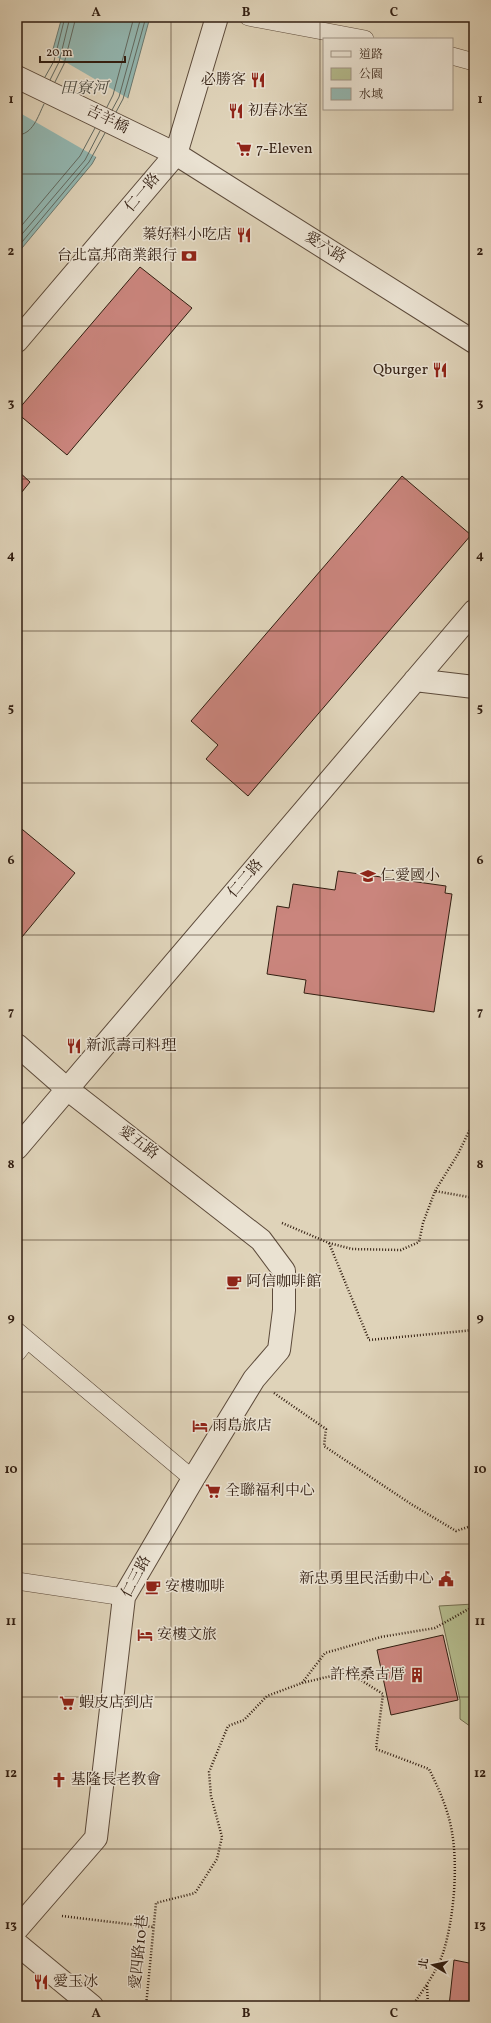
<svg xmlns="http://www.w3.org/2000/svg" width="491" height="2023" font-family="Vollkorn,'Noto Serif TC',serif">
  <rect width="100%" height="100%" fill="#dfd3b9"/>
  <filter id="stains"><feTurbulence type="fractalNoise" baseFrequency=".005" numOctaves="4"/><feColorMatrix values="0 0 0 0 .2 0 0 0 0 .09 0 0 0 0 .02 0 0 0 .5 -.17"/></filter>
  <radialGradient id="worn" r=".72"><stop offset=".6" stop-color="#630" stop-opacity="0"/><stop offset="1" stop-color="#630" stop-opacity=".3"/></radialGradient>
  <path fill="#b4bc8e" stroke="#736d50" d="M474 1604V1729L460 1719V1700L439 1606Z"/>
  <path fill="#93b7b1" stroke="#6c7a71" d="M62 17H150L127 101 92 164 17 254V124L50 60Z"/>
  <path fill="#dfd3b9" d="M50 53 129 99 98 158 20 113Z"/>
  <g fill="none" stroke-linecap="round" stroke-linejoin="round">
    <path stroke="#626a61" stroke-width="1" d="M45 77 54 61 65 17
      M50 80 59 62 70 17
      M55 82 64 64 76 17
      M107 107 113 95 134 17
      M112 110 119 97 141 17
      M116 112 123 99 146 17
      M17 135C33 135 38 116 44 104
      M17 231 80 156 95 128
      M17 240 85 160 100 131
      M17 248 89 162 105 133"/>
  </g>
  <path fill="#ca857d" stroke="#321e11" d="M140 267 192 308 67 455 17 413V411Z
    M17 470 30 482 17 498Z
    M402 476 471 535 248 796 206 759 218 745 191 721Z
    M17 825 75 873 17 943Z
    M338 871 446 886 445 893 452 894 434 1012 304 993 306 980 267 974 277 906 289 908 293 884 335 890Z
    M443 1635 458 1700 391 1715 377 1650Z
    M454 1960 474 1964 473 2006H449Z"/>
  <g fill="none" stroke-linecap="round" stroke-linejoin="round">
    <g stroke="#5d4b3b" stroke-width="18">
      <path id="service" d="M248 17 365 39
        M452 56 474 62
        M17 1331 193 1479
        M17 1353 27 1340
        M17 1581 124 1597"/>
    </g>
    <g stroke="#5d4b3b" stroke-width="24">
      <path id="minor" d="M17 77 176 154 474 342
        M415 680 474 687
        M17 1045 66 1088 261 1240 284 1271V1310L279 1350 254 1379 193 1479 124 1597 96 1838 17 1929
        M17 1148 474 611
        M17 1944 92 2006"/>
    </g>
    <g stroke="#5d4b3b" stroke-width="24">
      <path id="tertiary" d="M17 341 176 154 217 17"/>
    </g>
    <path stroke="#321e11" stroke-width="2.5" stroke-dasharray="1 2" stroke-linecap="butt" d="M435 1191 458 1154 474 1121
      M282 1223 329 1243 352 1249 401 1250 419 1242 423 1223 435 1191 474 1198
      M329 1243 369 1340 474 1330
      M274 1393 326 1429 324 1446 411 1504 456 1531 474 1525
      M302 1683 325 1653 381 1637 435 1628 474 1606
      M62 1916 153 1927
      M427 1986 428 2006
      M146 2006 156 1903 195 1893 217 1859 222 1837 211 1796 209 1772 228 1726 244 1720 267 1696 302 1683 348 1672 383 1694 376 1749 429 1769C439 1789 448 1809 452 1832 458 1867 454 1916 444 1950 438 1970 424 1989 412 2006"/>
    <use href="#service" stroke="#eae2d2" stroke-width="17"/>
    <use href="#minor" stroke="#eae2d2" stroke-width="22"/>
    <use href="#tertiary" stroke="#eae2d2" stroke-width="22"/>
  </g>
  <path fill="none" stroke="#321e11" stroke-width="1" stroke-opacity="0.55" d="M171 17V2006M320 17V2006M17 174H474M17 326H474M17 479H474M17 631H474M17 783H474M17 935H474M17 1088H474M17 1240H474M17 1392H474M17 1544H474M17 1697H474M17 1849H474"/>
  <defs>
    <g id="restaurant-bare" transform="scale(1.2)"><path d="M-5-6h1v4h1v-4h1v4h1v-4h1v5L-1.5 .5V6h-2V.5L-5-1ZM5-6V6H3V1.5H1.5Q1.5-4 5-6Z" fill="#8f2418" stroke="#eae2d2" stroke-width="2.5" paint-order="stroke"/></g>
    <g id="supermarket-bare" transform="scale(1.2)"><path d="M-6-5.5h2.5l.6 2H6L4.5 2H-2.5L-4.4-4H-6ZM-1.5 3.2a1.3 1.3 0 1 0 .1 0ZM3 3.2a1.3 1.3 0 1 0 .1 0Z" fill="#8f2418" stroke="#eae2d2" stroke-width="2.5" paint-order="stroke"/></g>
    <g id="bank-bare" transform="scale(1.2)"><path d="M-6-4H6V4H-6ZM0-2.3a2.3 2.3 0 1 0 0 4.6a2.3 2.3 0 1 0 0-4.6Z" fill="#8f2418" stroke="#eae2d2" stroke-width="2.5" paint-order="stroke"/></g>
    <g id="school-bare" transform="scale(1.2)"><path d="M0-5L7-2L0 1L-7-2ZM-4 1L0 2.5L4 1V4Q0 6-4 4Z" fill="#8f2418" stroke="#eae2d2" stroke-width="2.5" paint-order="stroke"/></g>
    <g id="cafe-bare" transform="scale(1.2)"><path d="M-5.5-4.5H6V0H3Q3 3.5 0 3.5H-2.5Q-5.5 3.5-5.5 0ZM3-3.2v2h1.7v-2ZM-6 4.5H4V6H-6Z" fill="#8f2418" stroke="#eae2d2" stroke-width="2.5" paint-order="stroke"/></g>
    <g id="hotel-bare" transform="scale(1.2)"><path d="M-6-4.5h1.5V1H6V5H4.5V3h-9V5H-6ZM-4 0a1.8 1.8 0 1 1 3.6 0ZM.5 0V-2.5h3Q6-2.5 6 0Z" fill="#8f2418" stroke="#eae2d2" stroke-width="2.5" paint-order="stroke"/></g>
    <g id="civic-bare" transform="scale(1.2)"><path d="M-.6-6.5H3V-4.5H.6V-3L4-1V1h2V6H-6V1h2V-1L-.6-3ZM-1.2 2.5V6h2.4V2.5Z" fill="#8f2418" stroke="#eae2d2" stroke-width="2.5" paint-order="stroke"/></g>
    <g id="building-bare" transform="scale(1.2)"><path d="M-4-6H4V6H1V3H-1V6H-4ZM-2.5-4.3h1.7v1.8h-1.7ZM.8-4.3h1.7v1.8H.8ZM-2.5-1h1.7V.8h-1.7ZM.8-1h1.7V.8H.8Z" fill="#8f2418" stroke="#eae2d2" stroke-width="2.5" paint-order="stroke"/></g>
    <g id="church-bare" transform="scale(1.2)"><path d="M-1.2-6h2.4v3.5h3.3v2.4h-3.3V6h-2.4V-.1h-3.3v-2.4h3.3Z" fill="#8f2418" stroke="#eae2d2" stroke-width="2.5" paint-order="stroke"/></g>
  </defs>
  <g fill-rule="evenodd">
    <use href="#restaurant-bare" x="258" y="80"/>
    <use href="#restaurant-bare" x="236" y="111"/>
    <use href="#supermarket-bare" x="244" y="149"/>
    <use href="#restaurant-bare" x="244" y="235"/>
    <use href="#bank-bare" x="189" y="256"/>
    <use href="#restaurant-bare" x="440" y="370"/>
    <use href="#school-bare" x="368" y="876"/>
    <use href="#restaurant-bare" x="74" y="1046"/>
    <use href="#cafe-bare" x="234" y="1282"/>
    <use href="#hotel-bare" x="200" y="1426"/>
    <use href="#supermarket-bare" x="213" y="1491"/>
    <use href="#civic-bare" x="446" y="1579"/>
    <use href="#cafe-bare" x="153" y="1587"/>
    <use href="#hotel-bare" x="145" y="1635"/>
    <use href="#building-bare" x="417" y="1675"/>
    <use href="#supermarket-bare" x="67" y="1703"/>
    <use href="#church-bare" x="59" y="1780"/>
    <use href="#restaurant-bare" x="41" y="1982"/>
  </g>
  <g text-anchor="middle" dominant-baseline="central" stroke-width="3" stroke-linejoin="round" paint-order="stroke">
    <g font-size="15" fill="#321e11" stroke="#eae2d2" text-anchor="start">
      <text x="246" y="80" text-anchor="end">必勝客</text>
      <text x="248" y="111">初春冰室</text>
      <text x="256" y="149">7-Eleven</text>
      <text x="232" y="235" text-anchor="end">蓁好料小吃店</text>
      <text x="177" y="256" text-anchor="end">台北富邦商業銀行</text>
      <text x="428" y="370" text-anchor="end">Qburger</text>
      <text x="380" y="876">仁愛國小</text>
      <text x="86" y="1046">新派壽司料理</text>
      <text x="246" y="1282">阿信咖啡館</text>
      <text x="212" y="1426">雨島旅店</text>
      <text x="225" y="1491">全聯福利中心</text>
      <text x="434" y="1579" text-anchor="end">新忠勇里民活動中心</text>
      <text x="165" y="1587">安樓咖啡</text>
      <text x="157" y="1635">安樓文旅</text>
      <text x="405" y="1675" text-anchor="end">許梓桑古厝</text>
      <text x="79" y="1703">蝦皮店到店</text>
      <text x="71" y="1780">基隆長老教會</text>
      <text x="53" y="1982">愛玉冰</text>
    </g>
    <g font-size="15" fill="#321e11" stroke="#eae2d2">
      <text transform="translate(107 120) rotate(26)">吉羊橋</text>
      <text transform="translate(143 193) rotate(-50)">仁一路</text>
      <text transform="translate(325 248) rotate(32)">愛六路</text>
      <text transform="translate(246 879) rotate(-49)">仁二路</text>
      <text transform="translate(138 1143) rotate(37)">愛五路</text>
      <text transform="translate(137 1577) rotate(-62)">仁三路</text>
      <text transform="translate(140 1952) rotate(-84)">愛四路10巷</text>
    </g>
    <g font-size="16" font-style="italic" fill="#4f4c41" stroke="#eae2d2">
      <text x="84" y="89">田寮河</text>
    </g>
  </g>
  <rect width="491" height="2023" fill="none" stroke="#dfd3b9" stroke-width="44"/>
  <rect x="323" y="38" width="130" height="72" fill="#eae2d2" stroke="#a09485"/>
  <rect x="331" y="51" width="20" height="6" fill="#eae2d2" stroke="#a09485"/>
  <text x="359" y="58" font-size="12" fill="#321e11">道路</text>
  <rect x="331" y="68" width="20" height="12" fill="#b4bc8e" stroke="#a09485"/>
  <text x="359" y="78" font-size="12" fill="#321e11">公園</text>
  <rect x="331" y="88" width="20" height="12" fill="#93b7b1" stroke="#a09485"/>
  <text x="359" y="98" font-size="12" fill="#321e11">水域</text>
  <g transform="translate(433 1965) rotate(279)" stroke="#eae2d2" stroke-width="3" paint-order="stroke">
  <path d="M0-3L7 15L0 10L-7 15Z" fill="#321e11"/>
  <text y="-6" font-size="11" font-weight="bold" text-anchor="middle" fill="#321e11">北</text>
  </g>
  <path d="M40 56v6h85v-6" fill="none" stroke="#321e11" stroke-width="2"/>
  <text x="46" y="56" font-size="12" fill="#321e11" stroke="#eae2d2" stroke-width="3" paint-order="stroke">20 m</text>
  <rect x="22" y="22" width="447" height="1979" fill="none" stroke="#321e11" stroke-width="1.5"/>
  <g font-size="13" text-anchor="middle" font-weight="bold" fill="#321e11">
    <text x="96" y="16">A</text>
    <text x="246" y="16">B</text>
    <text x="394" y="16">C</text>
    <text x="11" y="103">1</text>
    <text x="480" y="103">1</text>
    <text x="11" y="255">2</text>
    <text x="480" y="255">2</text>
    <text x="11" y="407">3</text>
    <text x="480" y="407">3</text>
    <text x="11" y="559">4</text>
    <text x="480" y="559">4</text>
    <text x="11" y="712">5</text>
    <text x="480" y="712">5</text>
    <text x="11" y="864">6</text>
    <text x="480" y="864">6</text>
    <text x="11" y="1016">7</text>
    <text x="480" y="1016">7</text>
    <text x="11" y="1168">8</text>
    <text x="480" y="1168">8</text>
    <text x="11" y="1321">9</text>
    <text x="480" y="1321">9</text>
    <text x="11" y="1473">10</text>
    <text x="480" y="1473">10</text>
    <text x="11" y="1625">11</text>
    <text x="480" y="1625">11</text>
    <text x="11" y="1777">12</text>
    <text x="480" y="1777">12</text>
    <text x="11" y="1929">13</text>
    <text x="480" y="1929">13</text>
    <text x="96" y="2017">A</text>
    <text x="246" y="2017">B</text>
    <text x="394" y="2017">C</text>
  </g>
  <rect width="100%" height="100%" filter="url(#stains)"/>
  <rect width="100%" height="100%" fill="url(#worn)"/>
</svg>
